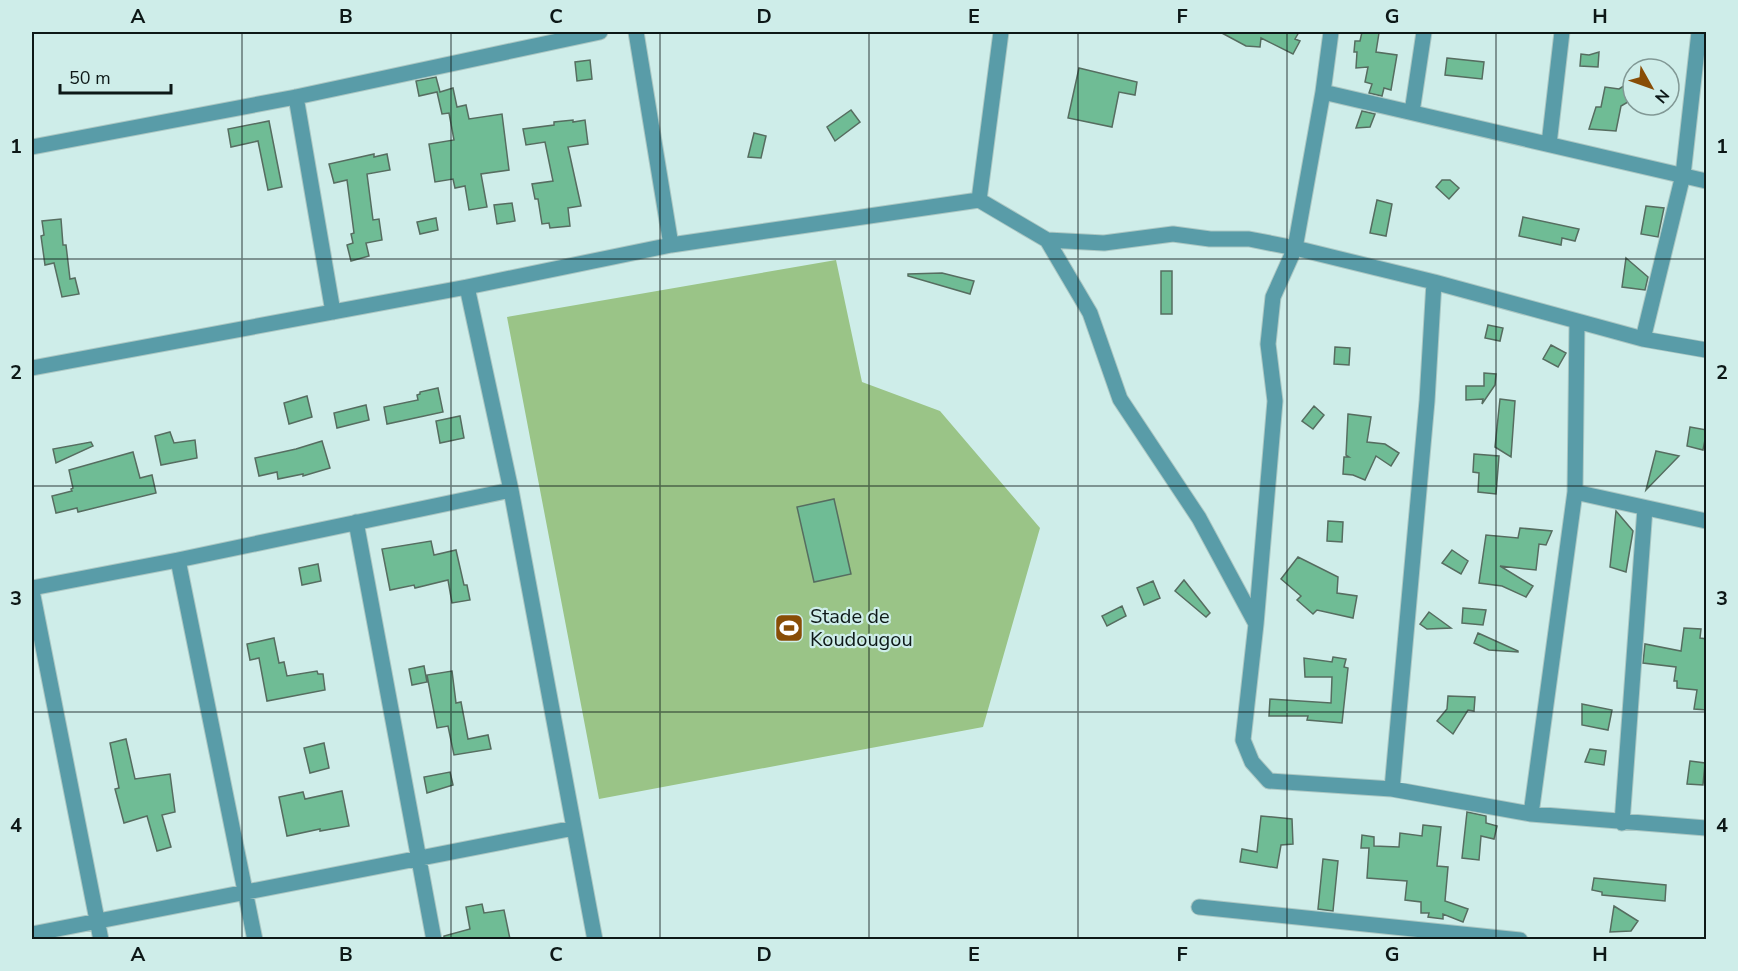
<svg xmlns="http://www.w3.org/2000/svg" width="1738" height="971" font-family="'Nunito Sans',sans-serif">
  <rect width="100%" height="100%" fill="#ceede9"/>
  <path fill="#9ac487" d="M836 260 862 382 940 411 1040 528 983 727 599 799 507 317Z"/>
  <path fill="#6fbc95" stroke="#566d60" stroke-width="1.5" d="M1220 32H1299L1295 39 1300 41 1293 54 1261 38 1260 47 1246 46Z
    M1362 32 1379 33 1376 52 1397 55 1391 90 1384 88 1382 96 1369 93 1372 84 1365 82 1368 67 1356 68 1357 52H1354L1355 41H1360Z
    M1599 52 1598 67 1580 66 1581 54 1589 55Z
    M1447 58 1484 62 1482 79 1445 75Z
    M590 60 592 79 577 81 575 62Z
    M1079 68 1137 82 1135 95 1119 92 1112 127 1068 118Z
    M436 77 440 92 453 88 457 107 466 105 469 119 502 114 509 170 481 174 487 207 469 210 465 186 455 188 453 179 435 182 429 144 454 140 449 113 442 114 437 92 419 96 416 81Z
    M1633 80V99L1621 106 1616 131 1589 129 1596 107H1601L1605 87 1619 89Z
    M851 110 860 122 835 141 827 127Z
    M1362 111 1375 114 1370 127 1356 128Z
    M573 120V122L585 120 588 144 568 147 581 206 568 208 570 226 550 228 549 223 542 224 538 199H535L532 184 553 181 545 142 526 145 523 129 554 125V122Z
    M269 121 282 187 268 190 258 141 231 147 228 129Z
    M754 133 766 136 761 158 748 157Z
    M374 154V157L387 154 390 170 367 174 373 220 379 219 382 240 366 243 369 256 351 261 347 245 353 243 351 234 354 233 347 180 334 183 329 164Z
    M1442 180H1450L1459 188 1449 199 1436 187Z
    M1377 200 1392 204 1386 236 1370 233Z
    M512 203 515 221 497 224 494 205Z
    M1646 206 1664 208 1658 237 1641 234Z
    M1523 217 1579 229 1575 241 1562 238 1561 245 1519 236Z
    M436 218 438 230 420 234 417 222Z
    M61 219 63 245H66L70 279 75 278 79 294 62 297 54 263 45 265 41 236 44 235 42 221Z
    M1626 258 1648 277 1645 290 1622 287Z
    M1161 271H1172V314H1161Z
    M942 273 974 281 970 294 908 276V274Z
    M1488 325 1503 328 1500 341 1485 338Z
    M1551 345 1566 353 1558 367 1543 359Z
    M1335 347 1350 348 1349 365 1334 364Z
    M1484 373 1496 374 1495 385 1482 404 1483 399 1466 400V386H1484Z
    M438 388 443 412 387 424 384 407 418 400 417 395 420 394V392Z
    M307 396 312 417 289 424 284 403Z
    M1500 399 1515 401 1511 457 1495 447Z
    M366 405 369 420 337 428 334 413Z
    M1314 406 1324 415 1313 429 1302 421Z
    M1348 414 1371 417 1367 442 1385 444 1399 453 1391 466 1376 456 1365 480 1353 475 1343 474 1344 457H1349L1346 455Z
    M460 416 464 438 440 443 436 421Z
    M1690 427 1707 430 1703 450 1687 446Z
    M170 432 174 443 195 440 197 458 161 465 155 436Z
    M322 441 330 468 303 476V474L278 479 277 472 259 476 255 458 296 449Z
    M91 442 93 446 56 463 53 449Z
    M1656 451 1679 456 1646 490Z
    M133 452 140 478 152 475 156 493 78 512 77 508 56 513 52 496 72 491 71 489 73 488 69 470Z
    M1474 454 1499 456 1496 494 1478 492 1479 473 1473 472Z
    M834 499 851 574 814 582 797 507Z
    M1616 511 1633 531 1626 572 1610 567Z
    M1328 521 1343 522 1342 542 1327 541Z
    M1520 528 1552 531 1546 545 1539 544 1536 570 1500 566 1533 586 1526 597 1502 586 1479 583 1486 535 1518 538Z
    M431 541 434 555 456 550 464 585H467L470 600 452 603 448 580 415 588 414 585 390 590 382 549Z
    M1452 550 1468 561 1461 574 1442 563Z
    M1298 557 1338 577 1337 593 1357 596 1353 618 1317 610 1313 614 1297 600 1301 596 1281 579Z
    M318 564 321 581 302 585 299 568Z
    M1184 580 1210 613 1206 617 1175 591Z
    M1153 581 1160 598 1144 605 1137 588Z
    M1122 606 1126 616 1107 626 1102 616Z
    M1463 608 1486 610 1483 625 1462 623Z
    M1429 612 1451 628 1427 629 1420 624Z
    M1684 628 1701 629 1700 638 1707 639V710L1694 709 1697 690 1677 688V681H1674L1676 667 1643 663 1645 644 1681 651Z
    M1478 633 1518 651V652L1489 650 1474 643Z
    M274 638 279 663 284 662 287 676 317 671 318 674H323L325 690 267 701 259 658 250 660 247 644Z
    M1333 657 1346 659 1344 667 1348 668 1342 723 1307 720 1308 716H1269L1270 699 1331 703 1332 677H1305L1304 658 1332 662Z
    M424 666 427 682 412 685 409 669Z
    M452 671 456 703 461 702 468 739 488 735 491 749 454 755 448 726 437 728 427 675Z
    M1448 696 1475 697 1474 711 1468 710 1453 734 1437 721 1447 709Z
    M1582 704 1612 710 1608 730 1582 725Z
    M126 739 135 779 170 774 175 812 162 815 171 847 157 851 147 816 124 823 115 789 119 788 110 743Z
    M324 743 329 768 310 773 304 748Z
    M1590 749 1606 751 1604 765 1585 762Z
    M1690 761 1705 763 1703 785 1687 784Z
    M450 772 453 785 427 793 424 777Z
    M342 791 349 826 320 831V829L287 836 279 797 303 792 305 799Z
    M1467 812 1486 816V823L1497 826 1494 839 1481 836 1479 860 1462 858Z
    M1261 816 1292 819 1293 844 1281 845 1277 868 1240 862 1242 849 1257 852Z
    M1423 825 1441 827 1437 866 1448 867 1445 901 1468 909 1463 922 1443 914V919L1428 917 1429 913H1421V902L1405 900 1407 881 1367 878 1369 848H1361L1362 835 1374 837V846L1399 847 1400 833 1422 836Z
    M1323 859 1338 861 1333 911 1318 909Z
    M1594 878 1666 885 1665 901 1602 895V892L1592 890Z
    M482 904 484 913 504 910 510 939H444V936L470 929 466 907Z
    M1614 906 1638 921 1631 931 1610 932Z"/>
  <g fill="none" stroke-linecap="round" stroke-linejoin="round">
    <g stroke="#abc7c3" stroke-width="17">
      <path id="minor" d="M636 32 671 245
        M1001 32 979 200 1047 240 1090 313 1120 399 1199 518 1256 624
        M1331 32 1323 92 1295 248 1273 297 1268 344 1275 401 1256 624 1243 740 1252 762 1269 781 1392 789 1531 814 1706 828
        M1323 92 1706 181
        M296 97 333 312
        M1412 112 1424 32
        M1549 144 1562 32
        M32 147 296 97 600 32
        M1047 240 1104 243 1173 234 1210 239H1249L1295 248 1434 282 1643 339 1706 350
        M467 287 511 490 595 940
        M1643 339 1683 175 1699 32
        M32 368 467 287 671 245 979 200
        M1575 492 1706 521
        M356 522 434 940
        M178 560 255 940
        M32 588 178 560 511 490
        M32 591 101 940
        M1392 789 1427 401 1434 282
        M1531 814 1575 492 1577 322
        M1622 823 1645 508
        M1199 907 1520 940
        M32 934 574 828"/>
    </g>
    <use href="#minor" stroke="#599ca8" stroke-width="15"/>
  </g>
  <path fill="none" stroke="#0d1817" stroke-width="1.5" stroke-opacity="0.55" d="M242 32V940M451 32V940M660 32V940M869 32V940M1078 32V940M1287 32V940M1496 32V940M32 259H1706M32 486H1706M32 712H1706"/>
  <defs>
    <g id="stadium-square" transform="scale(1.5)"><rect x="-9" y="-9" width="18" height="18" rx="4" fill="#884d06" stroke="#ceede9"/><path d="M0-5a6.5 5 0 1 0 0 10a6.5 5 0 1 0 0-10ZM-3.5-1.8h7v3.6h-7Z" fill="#fff"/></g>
  </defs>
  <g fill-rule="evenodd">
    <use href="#stadium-square" x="789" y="628"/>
  </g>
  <g text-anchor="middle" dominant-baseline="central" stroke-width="4.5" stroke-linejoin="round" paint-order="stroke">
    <g font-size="20" fill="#0d1817" stroke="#ceede9" text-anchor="start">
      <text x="810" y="616">Stade de<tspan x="810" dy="23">Koudougou</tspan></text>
    </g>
  </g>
  <rect width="1738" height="971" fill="none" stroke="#ceede9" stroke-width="66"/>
  <g transform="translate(1651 87) rotate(130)"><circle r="28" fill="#ceede9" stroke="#819895" stroke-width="1.5"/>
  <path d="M0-4.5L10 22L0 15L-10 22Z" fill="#884d06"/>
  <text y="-9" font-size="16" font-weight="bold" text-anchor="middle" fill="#0d1817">N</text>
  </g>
  <path d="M60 84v9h111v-9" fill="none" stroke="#0d1817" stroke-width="3"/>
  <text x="69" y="84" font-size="18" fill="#0d1817" stroke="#ceede9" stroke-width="4.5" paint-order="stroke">50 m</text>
  <rect x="33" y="33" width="1672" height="905" fill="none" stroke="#0d1817" stroke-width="2"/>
  <g font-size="20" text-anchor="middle" font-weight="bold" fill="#0d1817">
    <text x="138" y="23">A</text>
    <text x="346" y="23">B</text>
    <text x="556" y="23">C</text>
    <text x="764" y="23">D</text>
    <text x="974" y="23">E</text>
    <text x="1182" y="23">F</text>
    <text x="1392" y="23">G</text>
    <text x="1600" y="23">H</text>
    <text x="16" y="153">1</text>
    <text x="1722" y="153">1</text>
    <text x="16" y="379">2</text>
    <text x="1722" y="379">2</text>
    <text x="16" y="605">3</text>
    <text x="1722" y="605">3</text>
    <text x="16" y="832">4</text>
    <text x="1722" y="832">4</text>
    <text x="138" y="961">A</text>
    <text x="346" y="961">B</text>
    <text x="556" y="961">C</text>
    <text x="764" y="961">D</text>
    <text x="974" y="961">E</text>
    <text x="1182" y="961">F</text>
    <text x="1392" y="961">G</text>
    <text x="1600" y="961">H</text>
  </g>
</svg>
